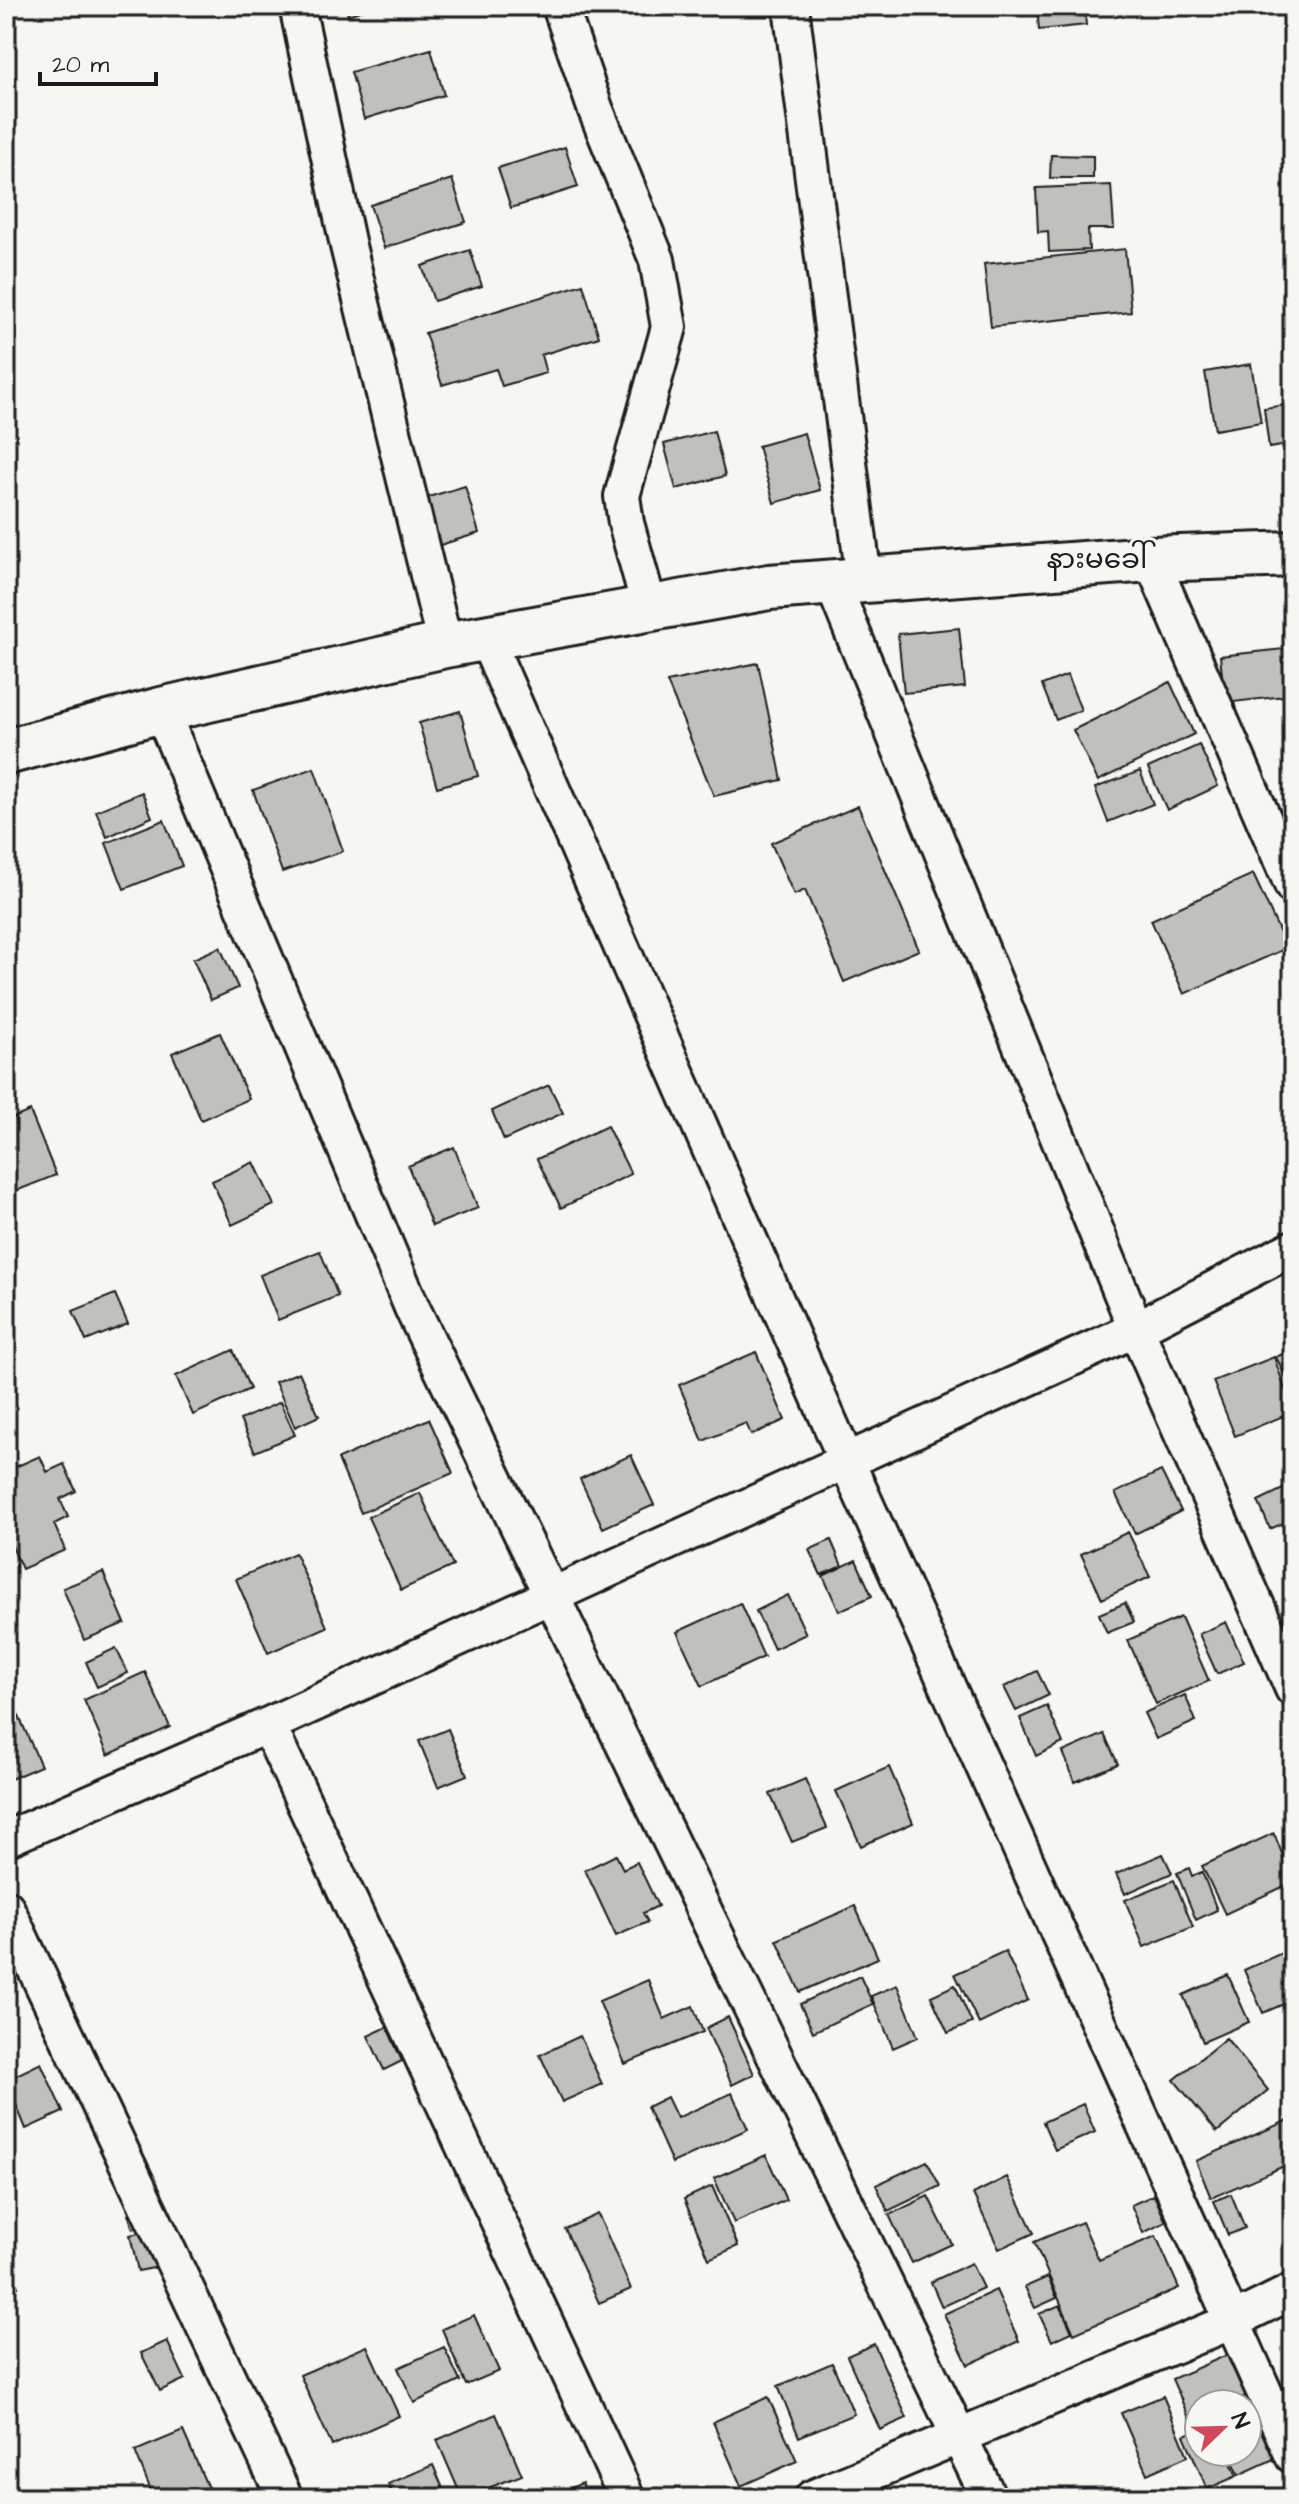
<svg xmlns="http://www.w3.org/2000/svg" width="1299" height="2504" font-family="'Architects Daughter','Noto Sans Myanmar',sans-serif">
  <rect width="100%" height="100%" fill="#f6f6f2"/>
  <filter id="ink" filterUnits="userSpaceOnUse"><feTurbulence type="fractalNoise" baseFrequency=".0125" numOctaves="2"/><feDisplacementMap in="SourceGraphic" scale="16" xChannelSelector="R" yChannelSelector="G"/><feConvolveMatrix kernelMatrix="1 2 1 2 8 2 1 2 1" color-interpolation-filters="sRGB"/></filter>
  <g filter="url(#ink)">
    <path fill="#c0c0bd" stroke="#1c1c1c" stroke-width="2" d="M345 6H374L348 15Z
      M1037 6H1084L1086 25 1039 30Z
      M431 49 444 95 364 119 351 72Z
      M565 147 578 187 511 208 498 168Z
      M1051 155 1093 156V178H1050Z
      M452 179 466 222 384 248 370 205Z
      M1111 185 1114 229H1088L1089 250 1049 252 1048 231 1038 232 1036 188Z
      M1125 249 1131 312 991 327 984 264Z
      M470 250 482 286 434 301 422 266Z
      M583 284 599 337 541 355 546 373 502 386 496 369 442 385 425 333Z
      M1251 364 1261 422 1215 430 1205 372Z
      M1293 404V444L1269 448 1264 408Z
      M714 431 725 476 676 489 664 444Z
      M804 433 820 490 774 503 758 446Z
      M465 486 479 533 437 546 422 499Z
      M959 628 965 687 904 693 898 634Z
      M1293 648V695L1225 703 1220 656Z
      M758 663 782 780 714 796 667 682Z
      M1067 675 1081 710 1056 720 1042 685Z
      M1170 682 1194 734 1098 781 1073 730Z
      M460 711 478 776 437 787 419 723Z
      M1199 745 1218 786 1167 810 1148 768Z
      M314 768 343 851 282 872 253 790Z
      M1140 771 1153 804 1108 822 1095 788Z
      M1293 787V812L1284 791Z
      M142 792 152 817 107 837 96 811Z
      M858 806 919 950 844 982 805 890 794 895 771 843Z
      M164 820 182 866 124 889 106 843Z
      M1253 874 1287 948 1184 994 1151 920Z
      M220 947 238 988 211 1000 193 959Z
      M220 1033 249 1099 201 1120 172 1053Z
      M549 1085 563 1113 504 1140 492 1111Z
      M30 1111 56 1175 6 1195V1121Z
      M607 1126 631 1174 561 1208 537 1159Z
      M454 1147 478 1208 432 1226 408 1166Z
      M254 1162 274 1205 232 1225 212 1181Z
      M320 1251 338 1296 278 1320 260 1275Z
      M115 1294 128 1324 86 1341 73 1311Z
      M1293 1349V1391L1276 1357Z
      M233 1350 250 1389 193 1415 176 1376Z
      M756 1352 785 1420 751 1435 746 1423 703 1441 679 1385Z
      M1274 1357 1293 1412 1235 1436 1213 1381Z
      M299 1372 319 1416 295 1427 275 1382Z
      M280 1402 295 1435 255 1452 240 1420Z
      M429 1419 453 1473 361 1513 338 1459Z
      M631 1455 654 1505 603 1528 580 1479Z
      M40 1456 47 1472 64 1464 76 1491 60 1499 68 1517 54 1524 65 1550 22 1569 6 1533V1471Z
      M1161 1471 1181 1511 1135 1534 1115 1493Z
      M1293 1484V1519L1270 1529 1258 1501Z
      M420 1493 453 1566 401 1590 368 1517Z
      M1128 1532 1150 1577 1102 1599 1081 1554Z
      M831 1540 842 1566 821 1575 809 1550Z
      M295 1553 327 1627 268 1653 236 1579Z
      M856 1560 872 1596 839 1611 823 1576Z
      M103 1572 125 1623 84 1640 63 1588Z
      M788 1595 806 1634 774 1649 756 1611Z
      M740 1603 764 1657 702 1686 677 1632Z
      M1125 1603 1134 1622 1107 1633 1099 1614Z
      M1181 1617 1209 1681 1156 1704 1128 1640Z
      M1226 1622 1244 1662 1217 1674 1199 1634Z
      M116 1648 128 1673 97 1687 86 1662Z
      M1037 1671 1049 1695 1016 1711 1004 1687Z
      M145 1672 170 1727 108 1755 84 1700Z
      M1185 1695 1196 1721 1156 1739 1144 1713Z
      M10 1696 41 1766 6 1781V1698Z
      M1047 1706 1063 1743 1036 1756 1020 1718Z
      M448 1729 467 1775 438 1787 419 1741Z
      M1104 1734 1118 1764 1075 1782 1063 1752Z
      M889 1767 913 1823 861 1846 836 1791Z
      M805 1779 827 1828 792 1842 770 1794Z
      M1274 1833 1293 1882 1225 1914 1202 1866Z
      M1163 1854 1172 1873 1125 1894 1116 1874Z
      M616 1855 623 1869 637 1862 658 1906 643 1913 648 1922 616 1936 585 1870Z
      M1189 1868 1192 1876 1202 1872 1217 1910 1196 1920 1177 1873Z
      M1174 1880 1193 1927 1144 1947 1125 1900Z
      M855 1906 878 1958 800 1992 777 1940Z
      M1293 1948V2000L1263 2013 1244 1970Z
      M1005 1951 1028 2000 979 2024 955 1974Z
      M1228 1975 1249 2022 1203 2042 1183 1995Z
      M860 1976 873 2004 813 2032 800 2004Z
      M648 1980 664 2019 693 2006 703 2032 625 2064 599 2001Z
      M897 1985 918 2037 893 2048 871 1996Z
      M955 1985 972 2023 948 2033 931 1996Z
      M728 2017 754 2074 732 2085 706 2028Z
      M387 2027 402 2061 384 2070 368 2036Z
      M580 2036 602 2084 562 2102 540 2055Z
      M1226 2038 1268 2090 1217 2132 1174 2080Z
      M41 2063 63 2112 26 2129 6 2080Z
      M732 2093 748 2129 672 2163 647 2107 667 2097 677 2118Z
      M1083 2104 1095 2132 1055 2150 1043 2122Z
      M1293 2118V2162L1211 2198 1196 2161Z
      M766 2155 786 2200 734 2223 714 2178Z
      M927 2161 940 2186 888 2211 876 2185Z
      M1007 2177 1034 2233 999 2249 973 2194Z
      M712 2186 738 2246 709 2259 684 2199Z
      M1231 2194 1245 2228 1228 2235 1214 2201Z
      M1154 2195 1166 2222 1143 2233 1131 2205Z
      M928 2196 952 2244 912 2263 889 2215Z
      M147 2208 151 2222 133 2229 128 2214Z
      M598 2214 631 2289 599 2303 565 2229Z
      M1082 2222 1099 2260 1156 2236 1179 2288 1074 2334 1034 2242Z
      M156 2229 164 2266 138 2271 130 2235Z
      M6 2263 18 2287 6 2292Z
      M971 2263 983 2288 942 2307 931 2282Z
      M1048 2277 1057 2298 1035 2308 1025 2287Z
      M996 2290 1019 2341 968 2365 944 2314Z
      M1060 2305 1072 2332 1052 2341 1039 2314Z
      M474 2315 499 2371 466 2385 442 2329Z
      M167 2341 185 2379 160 2391 141 2353Z
      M874 2344 907 2418 880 2430 847 2356Z
      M367 2346 399 2416 332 2446 300 2375Z
      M444 2347 460 2381 414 2403 398 2368Z
      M1227 2355 1246 2396 1228 2404H1199V2417L1190 2420 1172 2379Z
      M832 2363 854 2414 799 2437 778 2386Z
      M1163 2396 1188 2456 1147 2474 1121 2413Z
      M768 2397 797 2461 741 2486 713 2422Z
      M496 2414 522 2475 462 2498 437 2440Z
      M1199 2429V2452H1226L1237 2476 1207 2489 1184 2435Z
      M183 2431 212 2497 154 2498 135 2451Z
      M1264 2431 1276 2458 1239 2475 1229 2452H1247V2438Z
      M433 2465 447 2498H394L388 2484Z
      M582 2483 588 2498H561L559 2493Z"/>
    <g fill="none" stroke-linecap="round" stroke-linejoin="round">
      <g stroke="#1c1c1c" stroke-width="40">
        <path id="minor" d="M297 6 348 246 445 645
          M560 6 595 108 657 260 669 327 622 496 626 523 649 606
          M791 6 864 580
          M1151 559 1293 887
          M832 582 1136 1329 1293 1689
          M486 638 847 1462 1293 2456
          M161 710 413 1310 989 2498
          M268 1725 627 2498
          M6 1839 268 1725 1136 1329 1293 1248
          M6 1907 285 2498
          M812 2498 1230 2322 1293 2291"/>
      </g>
      <g stroke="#1c1c1c" stroke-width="50">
        <path id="primary" d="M6 752 161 710 445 645 769 587 1151 559 1293 554"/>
      </g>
      <use href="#minor" stroke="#f6f6f2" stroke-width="34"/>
      <use href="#primary" stroke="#f6f6f2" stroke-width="44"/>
    </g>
  </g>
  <g text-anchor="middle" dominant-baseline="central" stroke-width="6" stroke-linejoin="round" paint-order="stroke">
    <g font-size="28" fill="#1c1c1c" stroke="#f6f6f2">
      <text x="1097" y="559">နားမခေါ်</text>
    </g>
  </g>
  <rect width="1299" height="2504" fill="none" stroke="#f6f6f2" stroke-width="32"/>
  <rect x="16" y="16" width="1267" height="2472" fill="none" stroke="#1c1c1c" stroke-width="3" filter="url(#ink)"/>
  <g transform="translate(1223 2428) rotate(67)"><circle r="38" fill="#f6f6f2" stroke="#9f9f9c" stroke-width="2"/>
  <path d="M0-6L14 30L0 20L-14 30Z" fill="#d1495b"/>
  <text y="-12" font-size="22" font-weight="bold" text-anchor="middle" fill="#1c1c1c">N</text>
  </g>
  <path d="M40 72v12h116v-12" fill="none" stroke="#1c1c1c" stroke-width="4"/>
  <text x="52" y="72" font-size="24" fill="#1c1c1c" stroke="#f6f6f2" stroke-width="6" paint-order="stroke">20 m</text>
</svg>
